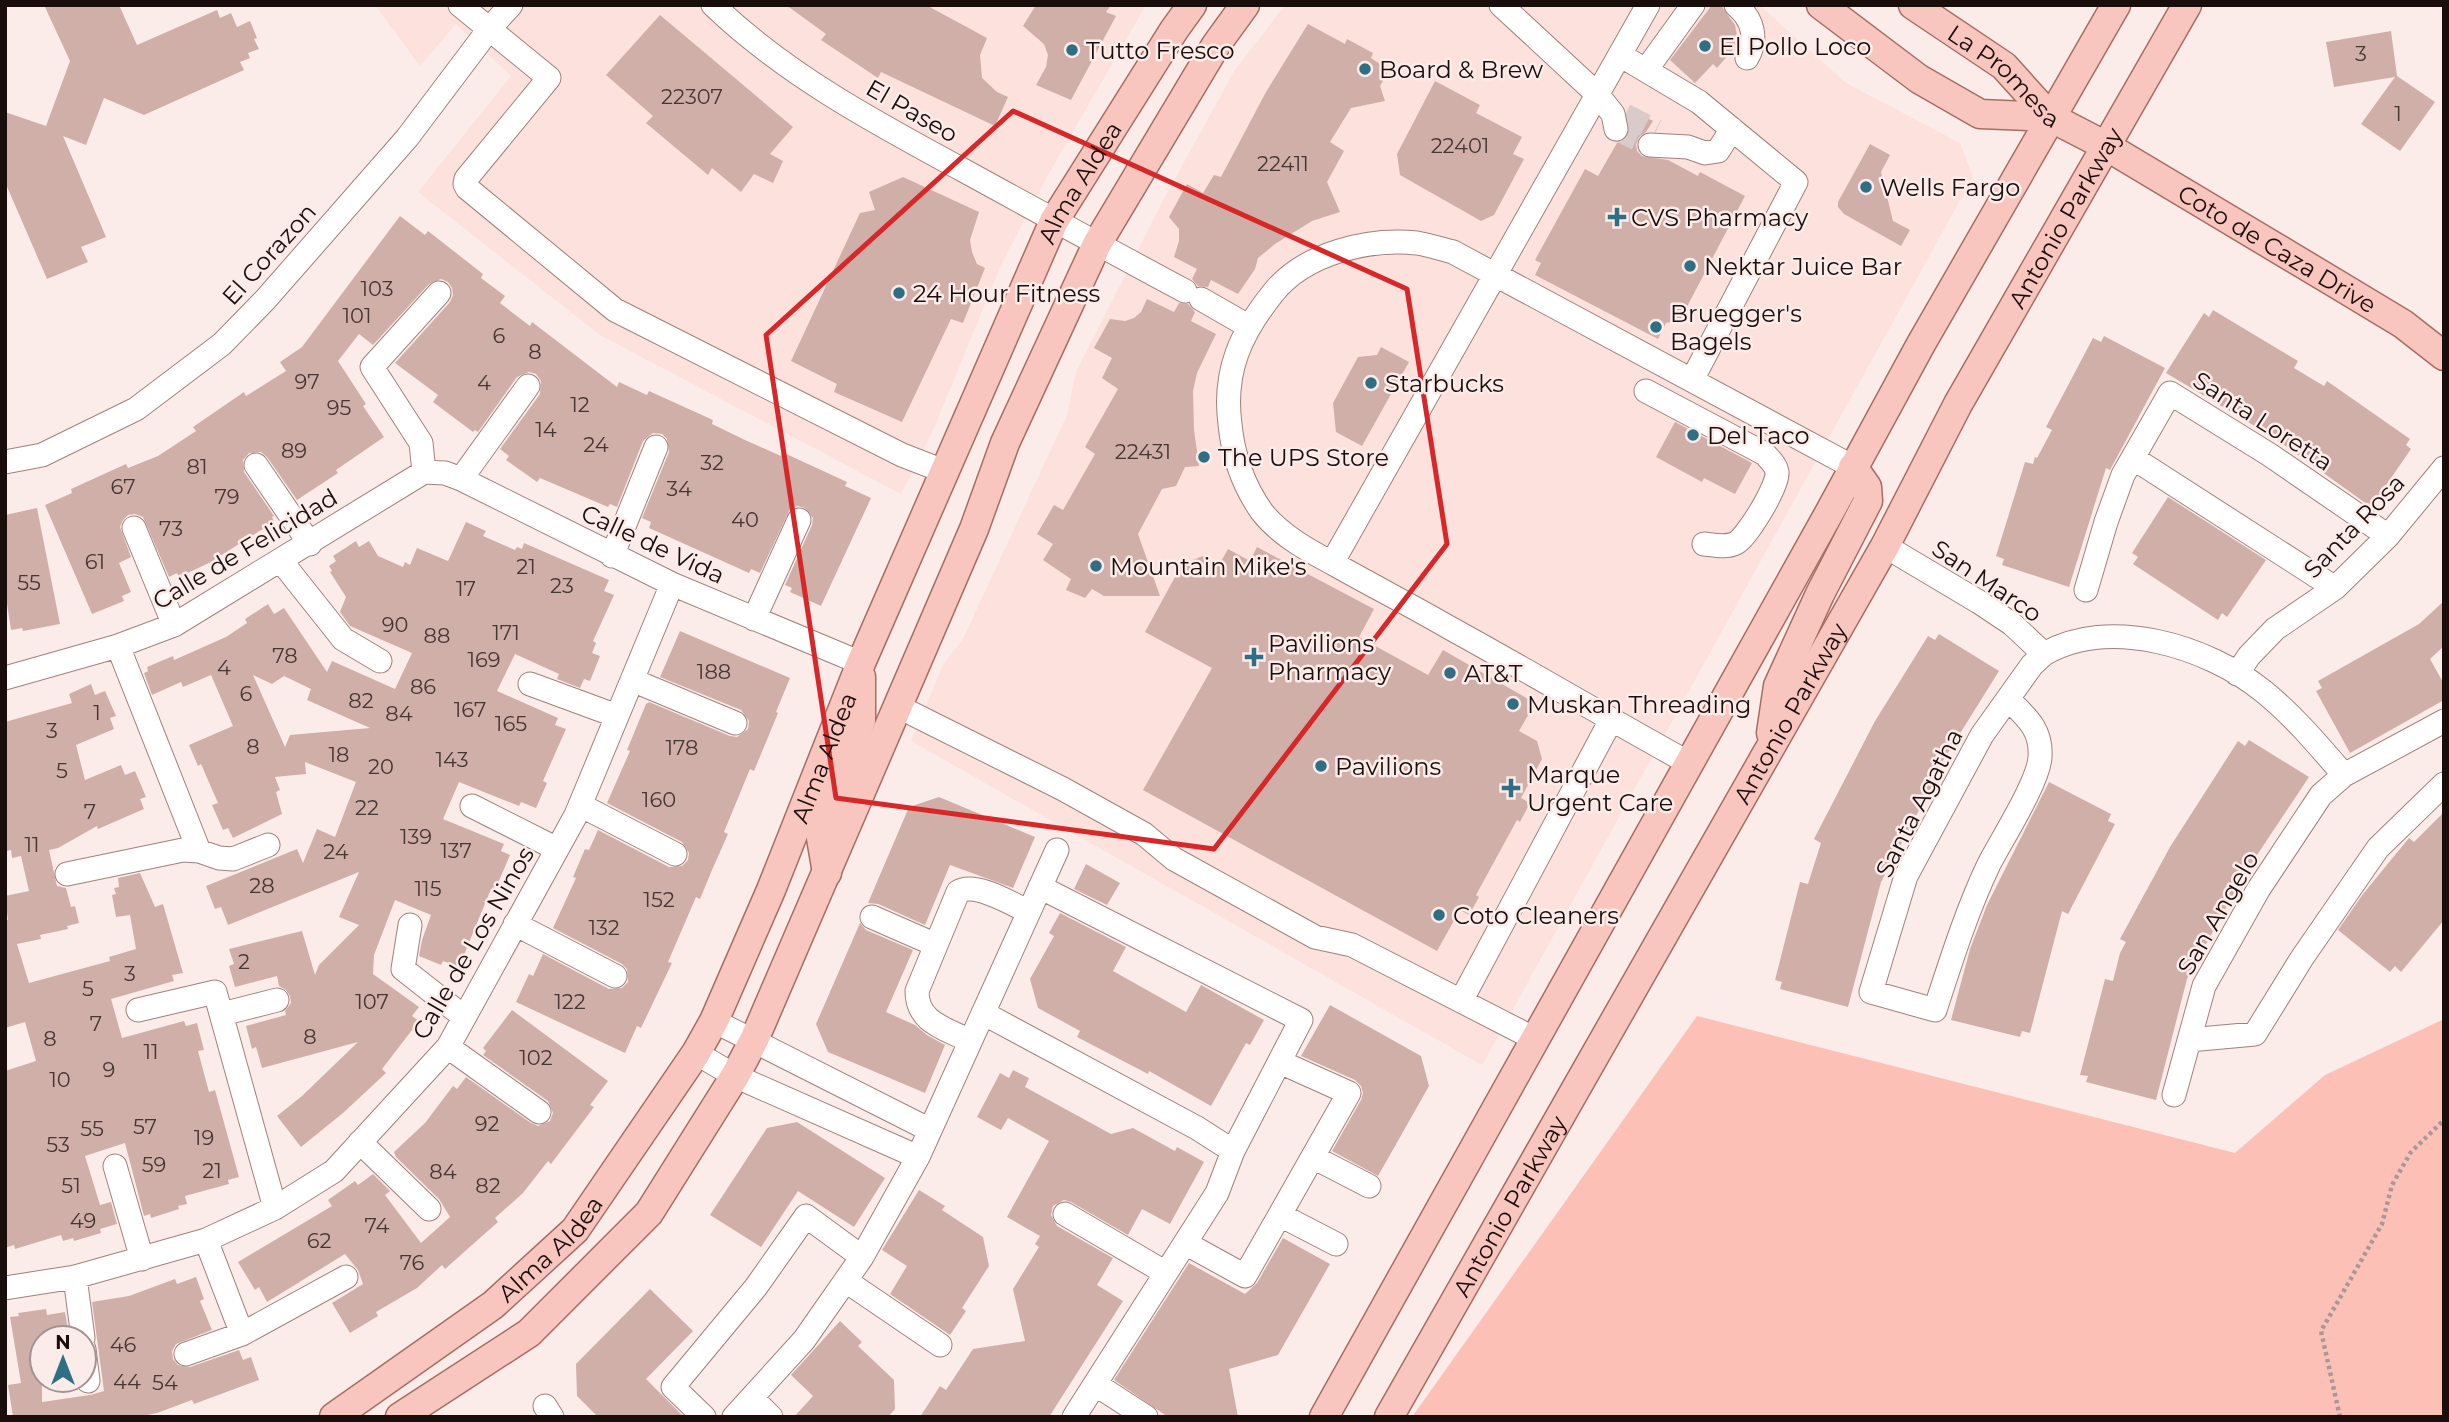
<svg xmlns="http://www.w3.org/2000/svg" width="2449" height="1422" font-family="Montserrat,sans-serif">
  <rect width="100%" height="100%" fill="#fbecea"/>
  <path fill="#fce1dc" d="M375 5H1146L1048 175 1001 265 934 428 901 494 600 335 418 192 511 76 456 24 420 66Z
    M1285 5H1759L1846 83 1960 143 1973 177 1482 1065 911 741 943 665 963 639 1067 415 1076 372 1161 204 1235 70Z"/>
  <path fill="#fdc0b6" d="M1697 1016 2235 1153 2325 1075 2444 1019V1417H1412Z"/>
  <path fill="#d1afa9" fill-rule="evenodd" d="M44 5H119L137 45 217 10 220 18 231 13 237 27 250 21 257 38 254 39 259 49 248 53 250 58 240 62 244 70 144 115 104 98 86 145 63 136 106 237 81 247 88 262 47 279 5 182V112L46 126 70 61Z
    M786 5H926L987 38 980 55 982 78 997 92 1008 97 995 126 881 72 878 78 821 40 826 34Z
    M1036 5H1111L1106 12 1116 16 1071 100 1036 85 1046 67 1048 55 1044 44 1023 26Z
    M1712 5 1722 7 1735 25 1738 41 1737 45 1717 68 1713 64 1695 83 1670 60Z
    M660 15 793 127 770 154 783 161 773 183 754 174 741 192 712 168 708 175 646 123 653 116 606 75Z
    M1308 24 1345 44 1347 39 1373 53 1371 58 1389 70 1380 86 1385 101 1351 108 1330 142 1344 151 1327 182 1340 212 1312 221 1275 244 1258 258 1255 269 1238 294 1211 280 1208 287 1198 286 1192 279 1197 269 1174 257 1179 241V229L1169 217 1187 184 1203 193 1214 175 1221 177 1266 92Z
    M2391 31 2397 76 2435 102 2400 151 2361 124 2395 77 2334 87 2326 42Z
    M1435 81 1480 105 1476 113 1522 137 1513 154 1524 159 1494 215 1481 221 1400 175 1397 154Z
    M1634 111 1653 121 1646 132 1639 137 1636 144 1637 151 1642 156 1668 160 1698 176 1700 172 1745 196 1680 320 1666 323 1658 339 1535 275 1541 263 1535 260 1585 169 1598 176 1617 143 1625 140 1629 134V121Z
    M1870 144 1890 155 1881 172 1893 221 1910 230 1901 246 1844 214 1838 207V202Z
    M903 177 979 212 970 240 972 252 977 264 985 268 963 323 951 319 902 422 834 392 837 384 791 361 860 213 875 210 869 192Z
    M400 216 425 235 428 231 483 274 481 278 505 296 500 303 530 326 532 322 617 387 619 382 647 395 649 391 713 420 712 424 745 440 781 456 782 452 847 482 845 486 871 498 821 606 790 592 792 588 785 585 812 525 813 518 805 508 798 506 790 509 760 573 751 569 749 573 649 528 651 522 642 518 669 452 667 439 662 434 653 433 643 441 617 507 610 504 608 507 540 478 537 482 506 460 509 456 500 449 540 394 541 381 536 374 529 372 517 377 478 432 475 430 473 432 433 402 438 395 395 363 450 302 453 295 452 288 448 282 441 279 429 284 373 345 359 334 338 361 366 404 363 406 384 437 336 470 338 473 297 500 267 457 261 452 249 453 243 460 244 472 274 516 272 517 274 522 209 563 179 577 177 573 169 577 143 517 135 514 128 515 123 520 120 527 131 557 119 563 131 592 122 596 124 601 92 614 45 505 72 493 71 489 126 464 128 468 158 456 196 431 193 427 225 405 244 392 246 396 286 371 280 362 302 347Z
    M1147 299 1174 312 1179 303 1188 304 1195 312 1191 321 1216 334 1197 373 1193 391 1194 430 1199 466 1185 467 1176 486 1162 489 1138 534 1160 596H1104L1092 589 1085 598 1066 590 1071 579 1043 560 1053 544 1037 534 1054 505 1063 510 1095 454 1085 447 1118 389 1102 378 1112 358 1094 348 1110 319 1125 321 1134 318 1141 312Z
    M2213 310 2298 361 2294 368 2324 386 2327 381 2410 439 2406 445 2411 449 2371 507 2273 437 2166 373 2204 313 2209 317Z
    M2104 336 2165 368 2110 470 2106 468 2069 587 2002 565 2004 559 1996 556 2025 462 2033 464 2035 457 2037 458 2052 430 2046 427 2093 338 2101 342Z
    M1381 347 1409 362 1362 446 1336 432 1333 403 1358 357 1377 355Z
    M1675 422 1752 463 1735 494 1704 478 1702 482 1656 457Z
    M2168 497 2266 560 2227 617 2222 613 2218 620 2133 564 2138 557 2132 553Z
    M37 508 60 624 23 631 22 628 11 630 5 590V515Z
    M466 522 486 531 483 536 515 550 517 547 522 549 524 543 609 580 604 591 614 595 593 641 596 643 592 653 600 656 590 681 584 679 580 688 557 679 559 674 515 654 497 691 558 718 555 725 566 729 543 781 547 783 536 808 521 802 519 806 459 782 443 819 504 844 501 851 510 855 495 890 491 889 459 967 443 961 441 965 419 956 422 940 431 915 395 900 374 955 373 974 419 1007 412 1016 419 1021 382 1069 386 1073 343 1113 301 1147 277 1116 302 1096 358 1042 262 1068 256 1047 252 1049 246 1026 286 1015 285 1011 291 1003 290 996 286 990 279 986 277 976 235 987 229 966 234 964 229 949 302 931 315 975 319 965 359 925 339 917 359 872 228 925 221 907 215 909 206 886 297 849 303 863 317 829 335 837 356 782 305 762 306 774 275 777 280 790 276 792 282 814 233 838 228 828 223 830 212 805 218 803 201 764 198 766 189 745 233 726 211 675 183 687 181 682 152 695 144 673 148 671 147 667 173 656 174 660 226 637 247 623 245 619 268 604 274 614 284 608 327 672 332 661 395 689 412 653 350 626 340 612 346 597 330 572 332 571 329 566 336 561 333 556 356 541 359 547 369 541 378 556 403 567 405 562 410 565 417 548 448 561ZM253 675 272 684 284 676 311 689 307 700 370 728 290 735 285 747Z
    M1257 547 1374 609 1359 637 1428 675 1443 650 1535 703 1519 731 1537 741 1542 759 1521 798 1530 803 1520 822 1517 820 1476 895 1479 897 1469 915 1460 910 1437 951 1143 790 1212 668 1145 632 1182 564 1203 556 1219 565 1228 549 1250 561Z
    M2444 601V646L2430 659 2444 684V700L2350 753 2316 691 2322 688 2318 681 2419 624Z
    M680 631 790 678 776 712 778 713 754 771 750 769 724 832 728 834 712 870 700 899 696 897 668 962 672 963 641 1028 637 1026 625 1053 516 1002 529 974 533 976 543 954 609 989 622 988 628 982 627 969 622 964 553 928 576 878 573 877 585 849 589 850 598 830 669 867 682 866 688 860 689 853 682 842 607 803 630 751 627 750 646 704 649 702 730 736 737 737 748 729 749 721 741 710 660 677Z
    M1939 634 1999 671 1931 780 1934 782 1881 882 1848 1007 1780 989 1782 982 1775 980 1800 882 1808 884 1821 843 1814 839 1875 721 1928 636 1935 640Z
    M91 684 95 695 105 691 116 716 110 718 114 729 76 745 85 780 121 765 125 775 135 771 146 797 140 799 144 809 98 829 97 826 58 848 49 850 57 886 66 888 71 907 75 906 79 923 67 926 68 929 40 935 41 939 17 944 29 983 110 961 109 957 136 949 130 915 116 917 112 895 116 894 114 888 119 887 118 878 140 873 155 907 163 904 183 973 172 975 174 981 111 999 122 1038 184 1021 186 1026 197 1023 204 1050 198 1051 209 1092 215 1090 239 1177 228 1180 229 1184 185 1196 187 1204 178 1206 179 1209 151 1218 150 1214 144 1216 125 1143 85 1156 100 1205 111 1202 117 1224 100 1229 101 1233 74 1241 73 1238 63 1241 61 1235 15 1249 14 1245 5 1248V1071L36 1061 25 1022 5 1028V920H8L5 896 29 891 21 856 12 858 11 850 7 851 5 840V722L72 703 69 694Z
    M2249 740 2309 777 2245 873 2187 979 2156 1100 2086 1082 2088 1076 2080 1075 2105 979 2113 981 2120 953 2126 942 2120 939 2170 847 2238 741 2245 746Z
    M2049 782 2111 814 2108 821 2115 824 2068 914 2062 911 2030 1033 2022 1031 2020 1037 1951 1020 1970 949 1987 905Z
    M939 797 1035 837 1013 888 950 865 925 925 878 904 868 903 909 807Z
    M2444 812V920L2401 972 2395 966 2390 972 2338 930 2363 894 2409 838 2414 842Z
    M1086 864 1120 883 1107 905 1074 889Z
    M1060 913 1126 947 1113 971 1186 1012 1201 985 1264 1020 1250 1045 1246 1043 1211 1106 1149 1071 1148 1074 1077 1037 1080 1031 1038 1008 1030 979 1054 936 1049 933Z
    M860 923 866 930 913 950 886 1012 915 1025 927 1035 945 1045 925 1093 828 1052 816 1024Z
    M1330 1005 1421 1056 1429 1086 1378 1176 1332 1151 1361 1100 1363 1093 1361 1086 1355 1080 1301 1056Z
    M512 1010 608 1081 590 1105 594 1107 551 1164 548 1161 523 1193 495 1218 498 1222 445 1269 442 1265 417 1288 376 1312 378 1316 350 1333 332 1303 363 1284 358 1270 345 1254 267 1302 259 1287 255 1290 238 1262 332 1206 328 1200 355 1181 358 1185 373 1174 390 1191 385 1195 421 1243 450 1217 439 1199 396 1157 394 1152 425 1123 453 1086 457 1089 466 1077 531 1123 538 1126 550 1121 553 1113 548 1101 483 1055 486 1051 483 1048Z
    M1013 1070 1029 1078 1025 1087 1111 1134 1133 1128 1175 1151 1177 1147 1204 1162 1170 1224 1142 1209 1128 1235 1071 1202 1064 1200 1053 1206 1051 1215 1057 1226 1113 1258 1097 1285 1123 1301 1049 1417H920L940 1386 946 1390 973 1349 1025 1341 1013 1289 1039 1247 1035 1244 1040 1236 1007 1217 1049 1141 1008 1118 1001 1130 977 1117 1000 1073 1009 1078Z
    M797 1122 885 1178 854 1227 798 1191 761 1247 710 1215 767 1128Z
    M919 1190 945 1206 942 1210 983 1237 989 1266 962 1308 966 1311 950 1335 890 1294 907 1266 882 1250Z
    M1283 1238 1330 1264 1278 1355 1229 1369 1238 1417H1168L1114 1380 1189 1263 1245 1294 1257 1283Z
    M196 1277 204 1299 200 1301 212 1330 176 1344 172 1351 173 1359 178 1365 190 1367 239 1350 243 1360 251 1357 259 1380 194 1404 192 1400 157 1413 137 1417H13L8 1385 21 1383 10 1317 19 1316 18 1313 46 1309 47 1315 65 1312 69 1336 42 1338V1402L90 1395 104 1391 92 1302 129 1296 175 1279 177 1284Z
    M650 1289 693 1331 646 1379 684 1417H598L577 1396 576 1364Z
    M840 1321 862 1342 858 1346 894 1380 895 1409 888 1417H794L813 1396 791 1375Z"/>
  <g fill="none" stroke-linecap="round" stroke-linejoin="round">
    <path stroke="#d9cbc9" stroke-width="23" stroke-dasharray="23 11" stroke-linecap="butt" d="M1625 115 1656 131
      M1616 129 1650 145"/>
    <g stroke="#a2817c" stroke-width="25">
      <path id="minor" d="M460 5 549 78 466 179 465 184 467 188 615 310 902 455 946 472
        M713 5C785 74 874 122 961 169 1036 210 1110 251 1185 291
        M1501 5 1597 94 1613 114 1616 129
        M1736 5C1753 19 1758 39 1747 58
        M1620 55 1699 102 1796 182 1692 380
        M1646 70 1693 5
        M1650 145 1688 147 1705 153 1718 151 1732 129
        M1201 299 1248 326
        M1646 391 1765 454C1770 460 1776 465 1777 472 1779 485 1747 537 1736 543 1727 548 1714 545 1704 544
        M2133 458 2335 588
        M5 462 42 455 136 409 222 344 265 300 407 138 490 28 511 5
        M256 465 310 544
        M424 472 445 473 461 479 672 584 861 663
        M424 472 421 443 372 367 439 293
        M461 479 528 386
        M134 528 174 625
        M1885 546 1979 602 2012 624 2044 654C2109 616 2207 646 2263 691 2293 715 2319 746 2344 775
        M612 556 656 447
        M281 561 343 639 380 661
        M1332 563 1648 5
        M2086 590 2106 522 2123 475 2170 393 2270 455 2388 536
        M754 619 799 520
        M118 646 199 851
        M2237 674 2249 656 2275 629 2335 588 2388 536 2444 468
        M5 678 118 646 174 625 424 472
        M632 680 735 723
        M530 684 617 716
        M2008 699C2026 717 2042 729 2040 757 2039 781 2002 839 1989 864 1967 910 1951 961 1935 1010L1871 992 1906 876 1982 735 2032 665 2044 654
        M897 706 1063 789 1144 834 1174 859 1315 937 1352 945 1535 1039
        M1689 763C1609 719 1530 672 1450 628 1412 606 1373 586 1334 564 1309 551 1280 535 1262 512 1243 485 1233 456 1230 424 1223 371 1241 333 1273 293 1305 253 1368 238 1417 243 1429 245 1441 249 1453 252L1853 467
        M580 805 675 854
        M472 806 557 849
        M67 874 183 850 199 851 219 858 233 859 268 845
        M1040 887 1301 1020 1233 1151 1217 1193 1074 1417
        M872 917 936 945
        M515 924 615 976
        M410 925 403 969 464 1017
        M1461 1001 1611 720
        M138 1010 215 992 275 1208
        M983 1013 1197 1128 1233 1151
        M222 1014 277 1000
        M714 1021 930 1130
        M2189 1040 2255 1034 2302 958 2378 848 2444 784
        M970 1041C945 1028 917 1023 917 991L958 892C975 881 1012 904 1029 912
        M448 1047 539 1112
        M696 1053 735 1076 918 1157
        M2174 1095 2204 986 2258 890 2321 795 2344 775 2444 721
        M360 1142 429 1209
        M1313 1157 1369 1186
        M115 1166 142 1259
        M1065 1214 1166 1273
        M1280 1215 1336 1244
        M206 1240 242 1334
        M1185 1243 1245 1276 1349 1093 1280 1062
        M75 1277 83 1338
        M846 1281 940 1345
        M5 1288 75 1277 206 1240 275 1208 334 1171 448 1047 576 815 672 584
        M84 1349 88 1381
        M186 1354 242 1334 346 1277
        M1095 1384 1146 1417
        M752 1398 771 1417
        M545 1406 552 1417
        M704 1417 673 1387 756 1287 806 1216 862 1257
        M734 1417 804 1340 862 1257 918 1157 1057 850"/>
    </g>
    <g stroke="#a76d63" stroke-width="31">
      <g id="major">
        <path d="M1821 5 1919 79 1980 114 2050 117"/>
        <path id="s1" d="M1913 5 2004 66 2050 117 2106 146 2335 283 2403 324 2444 356"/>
        <path d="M1771 733 1778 686 1820 594 1868 501 1867 487 1853 467"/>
        <path d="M827 873 821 838 824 817 861 721V677"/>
        <path id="s2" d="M334 1417 493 1305 575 1230 696 1053 714 1021 771 890 861 663 1054 221 1174 30 1192 5"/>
        <path d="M400 1417 529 1333 649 1213 735 1076 754 1040 974 529 1005 443 1097 244 1216 45 1245 5"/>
        <path d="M1324 1417 1828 515 1921 344 2116 5"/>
        <path id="s3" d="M1389 1417 1885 546 1958 404 2187 5"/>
      </g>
    </g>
    <path stroke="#a79997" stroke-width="4.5" stroke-dasharray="3.5 3.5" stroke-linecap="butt" d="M2340 1417 2321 1331 2382 1224 2392 1185 2411 1152 2444 1120"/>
    <use href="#minor" stroke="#fff" stroke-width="23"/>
    <use href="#major" stroke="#f8c6be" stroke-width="28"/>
  </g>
  <path fill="none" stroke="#d62828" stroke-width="5" stroke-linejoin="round" d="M1013 111 1407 289 1447 544 1214 849 836 798 766 335Z"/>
  <g fill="#306e84" stroke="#fbecea" stroke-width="2.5">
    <circle cx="1705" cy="46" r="7"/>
    <circle cx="1072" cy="50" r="7"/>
    <circle cx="1365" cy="69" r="7"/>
    <circle cx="1866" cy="187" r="7"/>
    <path d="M1613.5 206.5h7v7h7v7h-7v7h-7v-7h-7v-7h7z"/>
    <circle cx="1690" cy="266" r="7"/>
    <circle cx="899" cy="293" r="7"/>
    <circle cx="1656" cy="327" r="7"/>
    <circle cx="1371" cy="383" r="7"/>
    <circle cx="1693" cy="435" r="7"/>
    <circle cx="1204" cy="457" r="7"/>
    <circle cx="1096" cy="566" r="7"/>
    <path d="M1250.5 646.5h7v7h7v7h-7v7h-7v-7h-7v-7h7z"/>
    <circle cx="1450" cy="673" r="7"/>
    <circle cx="1513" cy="704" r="7"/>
    <circle cx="1321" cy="766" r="7"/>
    <path d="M1507.5 777.5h7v7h7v7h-7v7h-7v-7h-7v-7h7z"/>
    <circle cx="1439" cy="915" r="7"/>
  </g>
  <g text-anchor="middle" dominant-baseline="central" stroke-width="5" stroke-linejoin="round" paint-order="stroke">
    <g font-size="21" fill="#483633">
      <text x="2361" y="53">3</text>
      <text x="692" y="96">22307</text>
      <text x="2398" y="113">1</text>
      <text x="1460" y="145">22401</text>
      <text x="1283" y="163">22411</text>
      <text x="377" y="288">103</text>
      <text x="357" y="315">101</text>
      <text x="499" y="335">6</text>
      <text x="535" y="351">8</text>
      <text x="307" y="381">97</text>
      <text x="484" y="382">4</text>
      <text x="580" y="404">12</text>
      <text x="339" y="407">95</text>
      <text x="546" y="429">14</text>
      <text x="596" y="444">24</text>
      <text x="294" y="450">89</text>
      <text x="1143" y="451">22431</text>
      <text x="712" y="462">32</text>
      <text x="197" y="466">81</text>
      <text x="123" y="486">67</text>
      <text x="679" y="488">34</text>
      <text x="227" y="496">79</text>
      <text x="745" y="519">40</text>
      <text x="171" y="528">73</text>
      <text x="95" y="561">61</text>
      <text x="526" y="566">21</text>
      <text x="29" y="582">55</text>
      <text x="562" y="585">23</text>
      <text x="466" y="588">17</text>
      <text x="395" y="624">90</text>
      <text x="506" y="632">171</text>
      <text x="437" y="635">88</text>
      <text x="285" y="655">78</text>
      <text x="484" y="659">169</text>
      <text x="224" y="667">4</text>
      <text x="714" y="671">188</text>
      <text x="423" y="686">86</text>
      <text x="246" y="693">6</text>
      <text x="361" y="700">82</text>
      <text x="470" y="709">167</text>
      <text x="97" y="712">1</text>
      <text x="399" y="713">84</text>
      <text x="511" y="723">165</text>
      <text x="52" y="730">3</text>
      <text x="253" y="746">8</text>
      <text x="682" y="747">178</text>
      <text x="339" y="754">18</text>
      <text x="452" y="759">143</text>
      <text x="381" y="766">20</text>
      <text x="62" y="770">5</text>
      <text x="659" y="799">160</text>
      <text x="367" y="807">22</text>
      <text x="90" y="811">7</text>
      <text x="416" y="836">139</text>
      <text x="32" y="844">11</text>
      <text x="456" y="850">137</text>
      <text x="336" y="851">24</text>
      <text x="262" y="885">28</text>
      <text x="428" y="888">115</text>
      <text x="659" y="899">152</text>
      <text x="604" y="927">132</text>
      <text x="244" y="961">2</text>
      <text x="130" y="973">3</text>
      <text x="88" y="988">5</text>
      <text x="372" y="1001">107</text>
      <text x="570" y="1001">122</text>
      <text x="96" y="1023">7</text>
      <text x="310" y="1036">8</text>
      <text x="50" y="1038">8</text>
      <text x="151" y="1051">11</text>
      <text x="536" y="1057">102</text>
      <text x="109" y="1069">9</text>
      <text x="60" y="1079">10</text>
      <text x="487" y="1123">92</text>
      <text x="145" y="1126">57</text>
      <text x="92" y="1128">55</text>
      <text x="204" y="1137">19</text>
      <text x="58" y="1144">53</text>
      <text x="154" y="1164">59</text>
      <text x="212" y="1170">21</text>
      <text x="443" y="1171">84</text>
      <text x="71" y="1185">51</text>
      <text x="488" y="1185">82</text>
      <text x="83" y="1220">49</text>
      <text x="377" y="1225">74</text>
      <text x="319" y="1240">62</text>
      <text x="412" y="1262">76</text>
      <text x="123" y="1344">46</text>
      <text x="127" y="1381">44</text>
      <text x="165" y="1382">54</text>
    </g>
    <g font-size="24" fill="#1a0e0c" stroke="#fbecea" text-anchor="start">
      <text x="1719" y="46">El Pollo Loco</text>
      <text x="1086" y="50">Tutto Fresco</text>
      <text x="1379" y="69">Board &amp; Brew</text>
      <text x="1880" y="187">Wells Fargo</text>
      <text x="1631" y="217">CVS Pharmacy</text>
      <text x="1704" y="266">Nektar Juice Bar</text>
      <text x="913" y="293">24 Hour Fitness</text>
      <text x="1670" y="313">Bruegger's<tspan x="1670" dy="28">Bagels</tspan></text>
      <text x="1385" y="383">Starbucks</text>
      <text x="1707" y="435">Del Taco</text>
      <text x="1218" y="457">The UPS Store</text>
      <text x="1110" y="566">Mountain Mike's</text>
      <text x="1268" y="643">Pavilions<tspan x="1268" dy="28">Pharmacy</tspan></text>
      <text x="1464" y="673">AT&amp;T</text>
      <text x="1527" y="704">Muskan Threading</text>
      <text x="1335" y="766">Pavilions</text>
      <text x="1527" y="774">Marque<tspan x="1527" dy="28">Urgent Care</tspan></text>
      <text x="1453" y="915">Coto Cleaners</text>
    </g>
    <g font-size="24" fill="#1a0e0c" stroke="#fbecea">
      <text stroke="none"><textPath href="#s1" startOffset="116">La Promesa</textPath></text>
      <text transform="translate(912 111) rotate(30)">El Paseo</text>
      <text stroke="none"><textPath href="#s2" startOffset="1472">Alma Aldea</textPath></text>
      <text stroke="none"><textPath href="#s3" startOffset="1377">Antonio Parkway</textPath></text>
      <text stroke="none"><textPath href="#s1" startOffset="441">Coto de Caza Drive</textPath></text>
      <text transform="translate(269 254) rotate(-48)">El Corazon</text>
      <text transform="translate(2263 421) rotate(33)">Santa Loretta</text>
      <text transform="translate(2354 526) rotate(-46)">Santa Rosa</text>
      <text transform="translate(653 544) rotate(25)">Calle de Vida</text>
      <text transform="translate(245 549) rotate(-31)">Calle de Felicidad</text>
      <text transform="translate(1987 581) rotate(34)">San Marco</text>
      <text stroke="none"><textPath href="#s3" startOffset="810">Antonio Parkway</textPath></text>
      <text stroke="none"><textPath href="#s2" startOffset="842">Alma Aldea</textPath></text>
      <text transform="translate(1919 803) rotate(-63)">Santa Agatha</text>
      <text transform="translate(2218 913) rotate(-60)">San Angelo</text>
      <text transform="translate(473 943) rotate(-60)">Calle de Los Ninos</text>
      <text stroke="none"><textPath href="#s3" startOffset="243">Antonio Parkway</textPath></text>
      <text stroke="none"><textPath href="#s2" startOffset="275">Alma Aldea</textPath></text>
    </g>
  </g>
  <rect width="2449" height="1422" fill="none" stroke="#1a0e0c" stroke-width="14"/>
  <g transform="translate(63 1359)"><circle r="33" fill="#fbecea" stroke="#a19391" stroke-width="2"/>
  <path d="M0-5L12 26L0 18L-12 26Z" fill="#306e84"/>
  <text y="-10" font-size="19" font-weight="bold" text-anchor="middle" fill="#1a0e0c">N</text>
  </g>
</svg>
